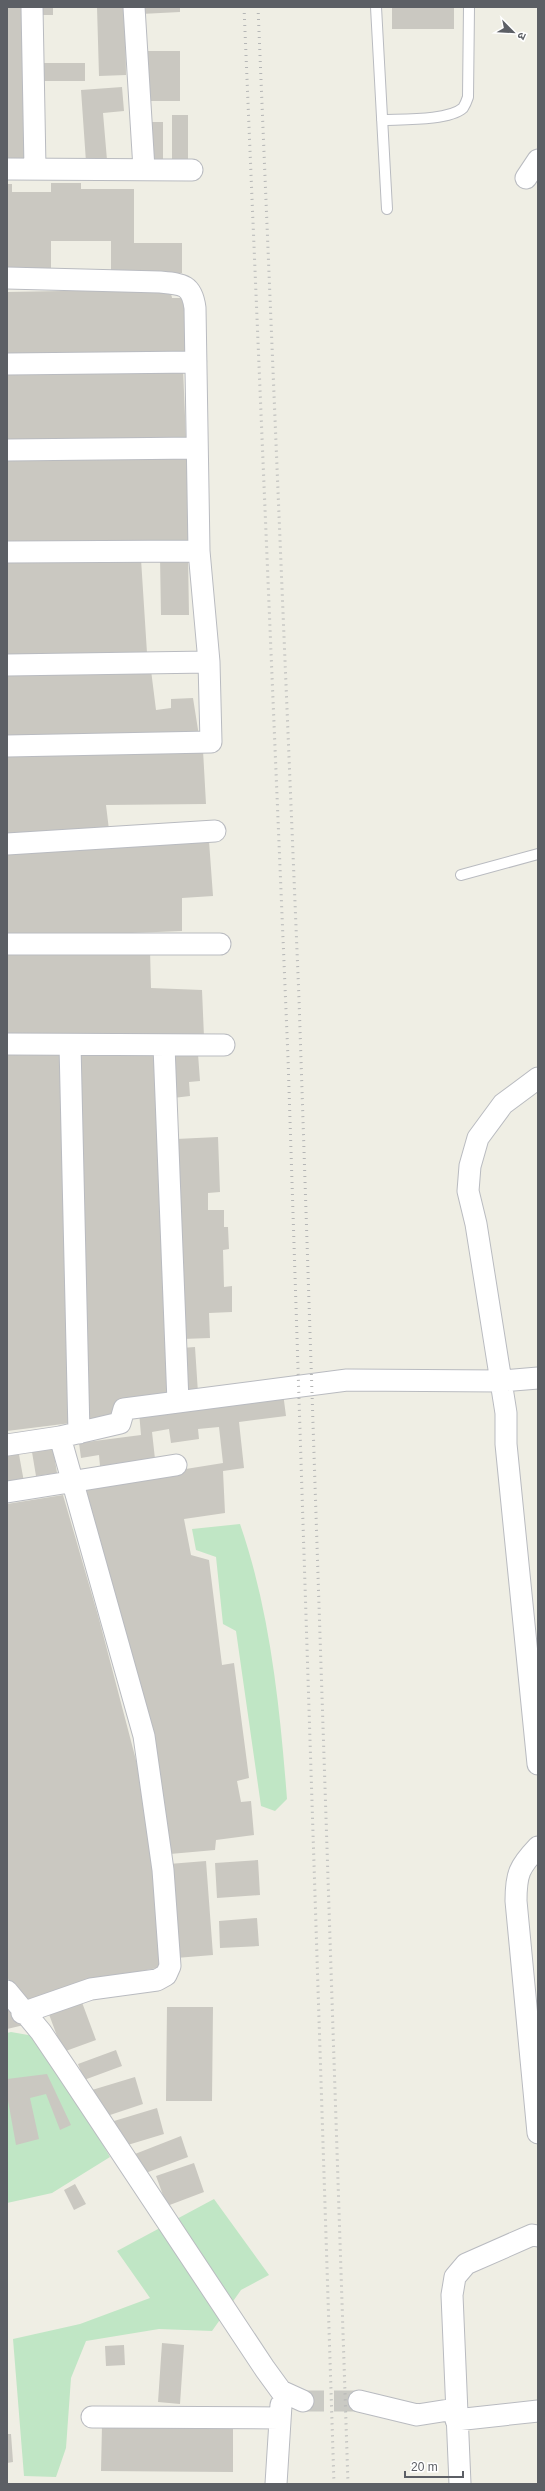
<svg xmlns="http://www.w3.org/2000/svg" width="545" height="2491" font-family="Arial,'Noto Sans Devanagari',sans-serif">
  <rect width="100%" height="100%" fill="#efeee4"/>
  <path fill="#c0e6c5" d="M240 1524C270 1610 280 1708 287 1799L275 1811 261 1806 236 1631 223 1624 216 1557 196 1550 192 1529Z
    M11 2032 34 2036 60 2070 110 2157 52 2193 7 2203V2033Z
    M214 2199 269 2275 241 2290 212 2331 159 2329 86 2341 71 2378 66 2448 56 2477 24 2476 13 2339 80 2324 150 2298 117 2251Z"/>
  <path fill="#cac8c1" d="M7 7H26L28 162H7Z
    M39 7H53V15H39Z
    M97 7H125L126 75 99 76Z
    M141 7H180V12L141 14Z
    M392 7H454V29H392Z
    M145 51H180V101H145Z
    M41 63H85V81H42Z
    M122 87 124 111 103 113 107 160 86 162 81 90Z
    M172 115H188V163L172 164Z
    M148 122H163V161H148Z
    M51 183H81V189H134V243H182V273L111 274V241H51V270H7V184H12V192H51Z
    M170 289 172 298H186L188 356H7V292Z
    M183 369 186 439 7 442V371Z
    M189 454 192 543 7 547V456Z
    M188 556 189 615H161L160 557Z
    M141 559 147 653 7 657V562Z
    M151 670 156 710 171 708V699L193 698 199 736 7 740V672Z
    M203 750 206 804 106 805 109 830 7 836V753Z
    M209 841 213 896 182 898V931L7 938V853Z
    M7 949 150 950 151 988 202 990 204 1037 7 1035Z
    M78 1051H157L166 1252 167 1398 114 1418 83 1421Z
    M7 1052 64 1053 71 1423 7 1431Z
    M198 1054 200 1081 189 1082 190 1096 173 1098 170 1056Z
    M218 1137 220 1192 208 1193V1210H224V1227H228L229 1249 223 1250 224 1287 232 1286V1312L209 1313 210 1338 182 1339 176 1139Z
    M195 1347 198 1393 184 1394 181 1348Z
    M283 1393 286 1416 239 1422 244 1468 223 1471 225 1513 184 1519 191 1555 209 1560 222 1665 234 1663 249 1778 237 1781 241 1802 251 1801 254 1835 216 1840 215 1850 170 1854 78 1488 106 1487 105 1482 223 1463 219 1427 198 1429 199 1439 171 1443 169 1429 152 1432 155 1459 100 1466 99 1455 81 1458 79 1443 141 1435 139 1412Z
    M53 1448 57 1473 36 1476 32 1452Z
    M18 1449 24 1482 7 1485V1451Z
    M63 1495 99 1619 142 1783 157 1871 162 1967 106 1978 25 2006 7 1977V1504Z
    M258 1860 260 1895 217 1898 215 1863Z
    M206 1861 213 1955 176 1958 169 1864Z
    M257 1918 259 1946 220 1948 219 1921Z
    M80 1997 96 2040 63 2052 47 2009Z
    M7 2001 24 2025 7 2029Z
    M167 2007H213L212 2101H166Z
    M116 2050 122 2066 84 2080 78 2064Z
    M47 2074 71 2125 60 2130 46 2094 30 2098 39 2139 16 2145 7 2095V2079Z
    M135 2077 143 2104 101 2118 92 2090Z
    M157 2108 164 2134 121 2147 114 2121Z
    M181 2136 188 2157 143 2174 135 2154Z
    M194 2163 204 2192 167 2206 156 2176Z
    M75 2184 86 2204 74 2210 64 2190Z
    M162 2343 184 2345 180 2404 158 2402Z
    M124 2345 125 2365 106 2366 105 2346Z
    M102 2425 233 2426V2472L101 2471Z
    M7 2434H11L13 2462 7 2463Z"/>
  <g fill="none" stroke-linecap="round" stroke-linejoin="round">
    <path stroke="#cacac4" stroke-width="21" stroke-dasharray="21 10" stroke-linecap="butt" d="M303 2401H359"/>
    <g stroke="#b9bbc0" stroke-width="12">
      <path id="lane" d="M376 7 387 209
        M382 120C402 119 448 121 463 108 465 105 467 100 468 97L469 7
        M461 875 538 854"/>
    </g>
    <g stroke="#b9bbc0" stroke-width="23">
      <path id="street" d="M32 7 35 168
        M134 7 144 169
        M7 169 192 170
        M526 178 538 160
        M7 278 160 282C182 284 192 284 195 308L199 551 209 662 211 742 7 746
        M7 364 196 362
        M7 450 197 448
        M7 552 199 551
        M7 665 209 662
        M7 844 215 831
        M7 944H220
        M7 1044 224 1045
        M70 1045 79 1433
        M164 1046 178 1402
        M538 1078 503 1104 478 1138 470 1166 468 1191 476 1224 506 1413V1444L538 1764
        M7 1445 60 1437 120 1423 124 1409 347 1380 501 1381 538 1378
        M7 1492 176 1465
        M538 1847C519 1867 516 1874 516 1901L538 2133
        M7 1991 41 2032 66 2069 265 2369 281 2391 303 2401
        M22 2013 91 1989 157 1980 166 1975 170 1966 163 1870 144 1736 60 1437
        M359 2401 417 2415 455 2409
        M92 2417 280 2418
        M456 2420 538 2411
        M276 2484 281 2405
        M460 2484 452 2295 455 2277 466 2264 532 2235 538 2236"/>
    </g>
    <use href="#lane" stroke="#fff" stroke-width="10"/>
    <use href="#street" stroke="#fff" stroke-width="21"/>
    <path stroke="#b5b6b6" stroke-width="3" stroke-dasharray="1 5" stroke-linecap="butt" d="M244 7 288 1058 334 2484
      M258 7 299 999 348 2484"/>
  </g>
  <rect width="545" height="2491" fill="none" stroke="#5c5f65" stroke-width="16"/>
  <g transform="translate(513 32) rotate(114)" stroke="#ffffff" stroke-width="3" paint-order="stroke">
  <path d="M0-3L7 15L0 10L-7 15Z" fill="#5c5f65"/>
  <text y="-6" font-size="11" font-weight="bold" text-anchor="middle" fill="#5c5f65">उ</text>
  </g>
  <path d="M405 2471v6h58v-6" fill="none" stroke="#5c5f65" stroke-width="2"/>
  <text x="411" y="2471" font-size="12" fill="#5c5f65" stroke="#ffffff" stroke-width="3" paint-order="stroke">20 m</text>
</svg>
